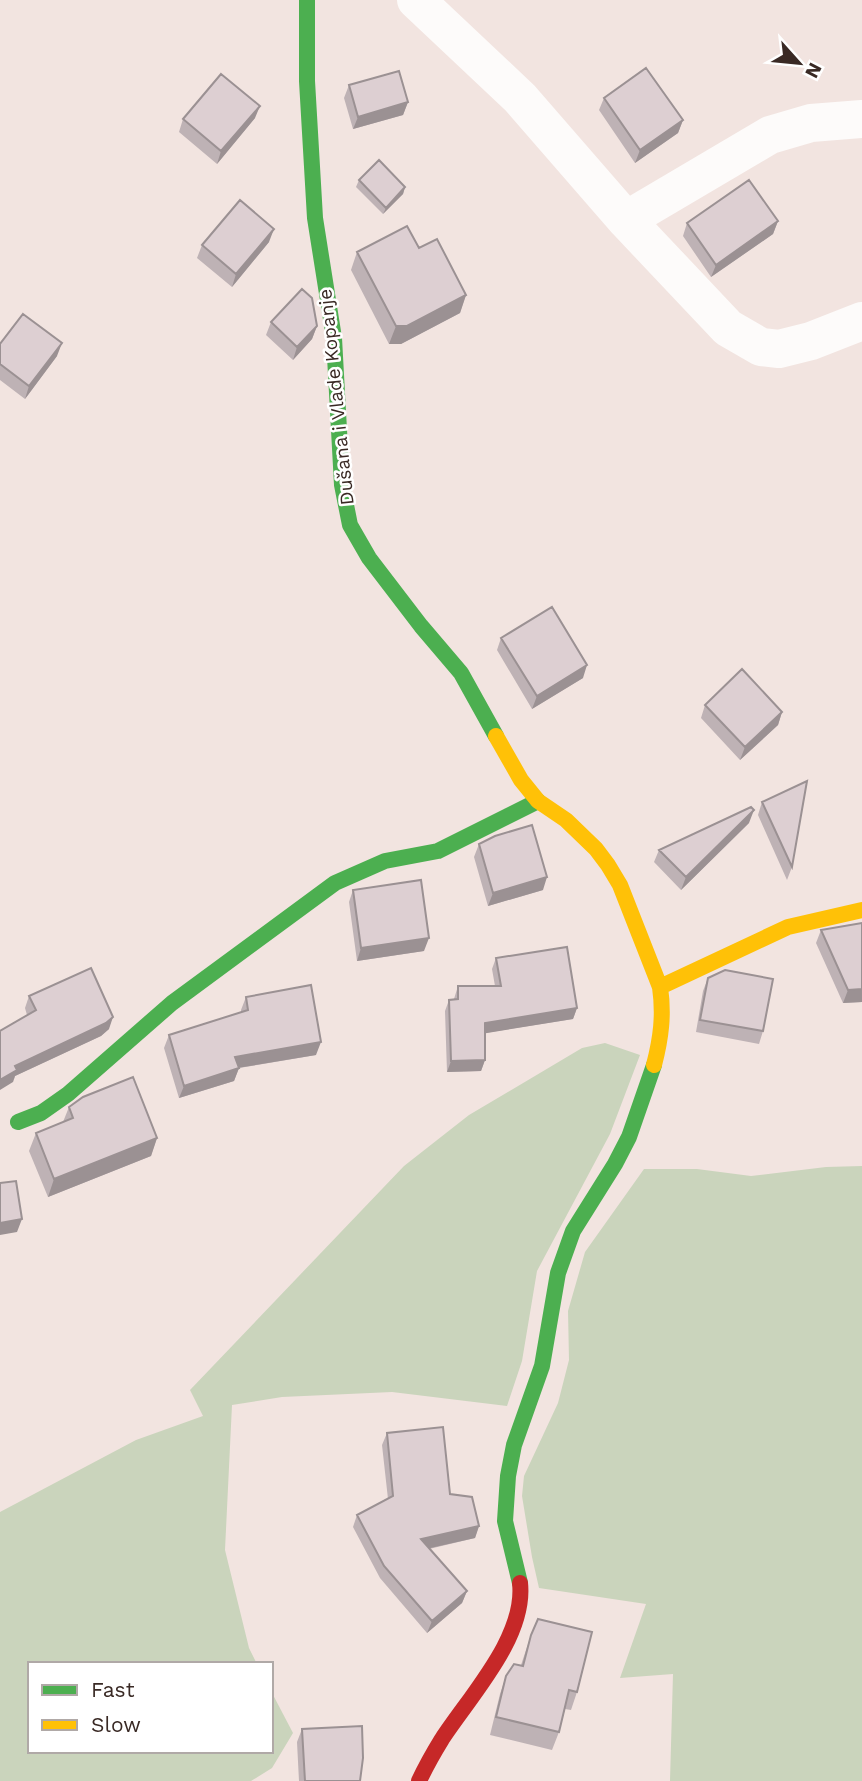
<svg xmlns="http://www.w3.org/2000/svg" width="862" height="1781" font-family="'Work Sans',sans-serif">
  <rect width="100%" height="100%" fill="#f2e4e0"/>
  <path fill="#cad4bc" d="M605 1043 640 1055 610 1134 537 1271 522 1361 507 1406 392 1392 282 1397 232 1405 225 1550 249 1648 257 1664H30V1751H271V1691L293 1733 272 1768 251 1781H0V1512L136 1440 203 1416 190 1390 404 1166 469 1115 582 1048Z
    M862 1166V1781H670L673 1674 620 1678 646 1604 539 1588 532 1557 522 1496 524 1476 558 1403 569 1360 568 1311 585 1252 644 1169H697L751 1176 826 1167Z"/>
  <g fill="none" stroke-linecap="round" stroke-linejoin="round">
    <path stroke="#fdfbfa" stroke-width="38" d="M416 0 520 98 626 220 728 328 761 347 779 349 811 341 862 321
      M626 220 770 135 811 123 862 119"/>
    <path stroke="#4caf50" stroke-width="16" d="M307 0V81L315 218 334 338 342 485 350 525 369 558 421 626 461 673 496 736
      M18 1122 41 1113 68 1094 172 1003 335 883 385 861 438 851 538 801
      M520 1583 505 1521 508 1476 514 1445 542 1366 558 1273 573 1231 615 1164 629 1137 654 1065"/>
    <path stroke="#ffc107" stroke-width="16" d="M496 736 521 780 538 801 566 820 596 849 608 865 620 885 660 987
      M654 1065C661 1038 664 1015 660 987L788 927 862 910"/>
    <path stroke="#c62828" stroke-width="16" d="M419 1781C426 1766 434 1752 442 1739 470 1696 526 1637 520 1583"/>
  </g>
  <path fill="#beb2b5" d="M349 85 408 102 403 115 353 129 344 98Z
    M604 98 683 120 678 133 635 163 599 110Z
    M255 118 217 164 179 132 183 119Z
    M359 180 405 187 403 194 383 214 356 187Z
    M778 221 773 234 711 277 683 236 687 223Z
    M269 242 232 287 197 258 202 245Z
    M419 248 466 295 460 313 401 344H389L351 270 357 252Z
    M271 322 317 326 312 339 293 360 266 335Z
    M0 344 57 356 25 399 0 380Z
    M501 638 583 678 532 709 497 650Z
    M705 705 782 712 778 725 740 760 701 718Z
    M762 802 792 867 787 880 758 815Z
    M749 823 681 890 654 862 659 850Z
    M479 844 543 890 488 906 474 857Z
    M353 890 424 951 357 961 349 902Z
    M821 930 862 1002 843 1003 816 943Z
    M496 958 577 1008 573 1019 485 1033V1060L481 1071 447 1072 445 1011 449 1000 454 999 458 986H495L492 969Z
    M708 978 763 1031 759 1044 696 1032 703 991Z
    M29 996 109 1029 101 1036 15 1076 13 1082 27 1015 25 1008Z
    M246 997 316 1055 239 1068 234 1081 179 1098 164 1048 169 1035 241 1012V1010Z
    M69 1107 157 1138 151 1156 48 1197 29 1151 36 1133 63 1122Z
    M387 1433 450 1494 479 1526 475 1538 429 1549 467 1591 462 1603 427 1633 380 1578 353 1527 357 1515 388 1499 382 1445Z
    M531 1635 577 1692 571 1710 565 1709 559 1732 552 1750 490 1735 500 1694 506 1676 521 1665Z
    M302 1729 360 1781H299L297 1742Z"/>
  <path fill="#9b9193" d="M408 102 403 115 353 129 358 117Z
    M260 106 255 118 217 164 221 151Z
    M683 120 678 133 635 163 640 150Z
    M405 187 403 194 383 214 386 208Z
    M778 221 773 234 711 277 716 265Z
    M274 229 269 242 232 287 236 274Z
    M466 295 460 313 401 344H389L396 326Z
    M317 326 312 339 293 360 297 347Z
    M62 343 57 356 25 399 29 386Z
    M587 665 583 678 532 709 537 696Z
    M782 712 778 725 740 760 745 747Z
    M754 810 749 823 681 890 686 877Z
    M547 877 543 890 488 906 493 893Z
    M429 938 424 951 357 961 361 948Z
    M862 989V1002L843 1003 848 990Z
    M577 1008 573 1019 481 1034 485 1023Z
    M113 1017 109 1029 101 1036 15 1076 13 1082 0 1090V1080L15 1066Z
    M321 1042 316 1055 231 1069 235 1057Z
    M485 1060 481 1071 447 1072 451 1061Z
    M239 1068 234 1081 179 1098 184 1086Z
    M157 1138 151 1156 48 1197 54 1179Z
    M22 1219 17 1232 0 1235V1223Z
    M479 1526 475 1538 417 1551 421 1539Z
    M467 1591 462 1603 427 1633 432 1621Z"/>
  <path fill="#ddcfd2" stroke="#9b9193" stroke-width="2" d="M646 68 683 120 640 150 604 98Z
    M399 71 408 102 358 117 349 85Z
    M221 74 260 106 221 151 183 119Z
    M379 160 405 187 386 208 359 180Z
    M749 180 778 221 716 265 687 223Z
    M240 200 274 229 236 274 202 245Z
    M407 226 419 248 437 239 466 295 407 326H396L357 252Z
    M302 289 312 298 317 326 297 347 271 322Z
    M23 314 62 343 29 386 0 364V344Z
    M552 607 587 665 537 696 501 638Z
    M742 669 782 712 745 747 705 705Z
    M807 781 792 867 762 802Z
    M751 807 754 810 686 877 659 850Z
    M532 825 547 877 493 893 479 844 495 836Z
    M421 880 429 938 361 948 353 890Z
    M862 923V989L848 990 821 930Z
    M567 947 577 1008 485 1023V1060L451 1061 449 1000 458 999V986H501L496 958Z
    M91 968 113 1017 106 1023 15 1066 17 1070 0 1080V1031L36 1010 29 996Z
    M725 970 773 979 763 1031 700 1020 708 978Z
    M311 985 321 1042 235 1057 239 1068 184 1086 169 1035 248 1010 246 997Z
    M133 1077 157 1138 54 1179 36 1133 73 1118 69 1107 83 1097Z
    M16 1181 22 1219 0 1223V1183Z
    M443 1427 450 1494 472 1497 479 1526 421 1539 467 1591 432 1621 384 1566 357 1515 393 1496 387 1433Z
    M538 1619 592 1632 577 1692 569 1690 559 1732 496 1717 506 1676 514 1664 523 1666 531 1635Z
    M362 1726 363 1758 360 1781H305L302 1729Z"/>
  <g text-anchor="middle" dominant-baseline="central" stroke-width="5" stroke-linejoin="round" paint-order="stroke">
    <g font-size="19" fill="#392924" stroke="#fff">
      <text transform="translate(336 397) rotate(-96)">Dušana i Vlade Kopanje</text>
    </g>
  </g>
  <rect x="28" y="1662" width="245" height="91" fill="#ffffff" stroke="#b0a9a7" stroke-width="2"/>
  <rect x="42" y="1685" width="35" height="10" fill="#4caf50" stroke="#b0a9a7" stroke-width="2"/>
  <text x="91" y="1697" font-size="21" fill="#392924">Fast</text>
  <rect x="42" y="1720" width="35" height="10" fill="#ffc107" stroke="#b0a9a7" stroke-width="2"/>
  <text x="91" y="1732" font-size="21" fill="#392924">Slow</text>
  <g transform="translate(799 63) rotate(117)" stroke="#ffffff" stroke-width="5" paint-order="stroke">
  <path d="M0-5L12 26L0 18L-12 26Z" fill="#392924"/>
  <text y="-10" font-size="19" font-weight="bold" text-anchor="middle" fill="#392924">N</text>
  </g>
</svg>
